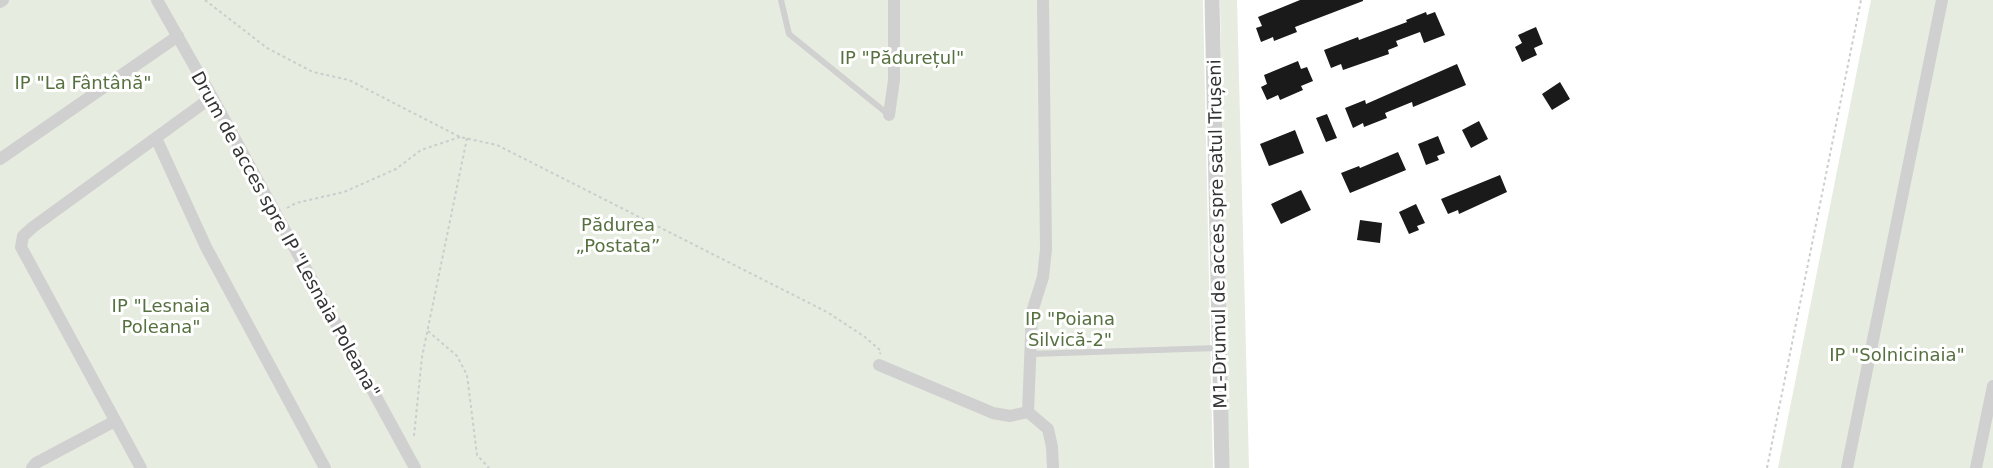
<svg xmlns="http://www.w3.org/2000/svg" width="1993" height="468" font-family="'DejaVu Sans',sans-serif">
  <rect width="100%" height="100%" fill="#fff"/>
  <path fill="#e6ecdf" d="M0 0H1203L1213 468H0Z
    M1220 0H1237L1249 468H1229Z
    M1871 0H1993V468H1778Z"/>
  <path fill="#1a1a1a" d="M1300 0H1363V1L1295 27 1297 32 1274 41 1273 37 1261 42 1256 28 1262 26 1258 17Z
    M1426 12 1427 15 1435 12 1445 35 1424 43 1420 32 1396 41 1398 46 1388 50 1389 54 1343 70 1341 64 1331 68 1324 50 1358 37 1359 40 1407 22 1406 20Z
    M1536 27 1543 44 1534 48 1537 55 1522 62 1515 47 1522 43 1518 35Z
    M1298 61 1301 69 1307 67 1313 81 1301 86 1303 90 1280 100 1278 95 1267 100 1261 87 1267 84 1264 75Z
    M1457 64 1466 85 1413 107 1412 102 1385 113 1387 118 1364 127 1363 123 1353 128 1345 108 1365 100 1366 104Z
    M1560 82 1570 99 1552 110 1542 94Z
    M1327 114 1337 138 1326 142 1316 118Z
    M1479 121 1488 139 1471 148 1462 130Z
    M1295 130 1304 153 1269 166 1260 144Z
    M1438 136 1445 153 1437 156 1439 160 1426 165 1418 144Z
    M1398 152 1406 170 1350 193 1341 173 1359 166 1360 168Z
    M1500 175 1507 192 1459 214 1458 210 1448 214 1441 199Z
    M1301 190 1311 210 1281 224 1271 204Z
    M1416 204 1425 223 1417 226 1419 230 1409 234 1399 212Z
    M1360 220 1382 223 1380 243 1357 240Z"/>
  <g fill="none" stroke-linecap="round" stroke-linejoin="round">
    <path stroke="#cdcdcd" stroke-width="2" stroke-dasharray="3 3" stroke-linecap="butt" d="M205 0 267 48 313 72 349 80 460 137 497 145 827 312 865 337 881 351 880 354
      M287 208 296 203 344 192 396 169 421 150 460 137
      M428 331 457 356 467 375 477 455 489 468
      M414 436 422 357 467 138
      M1767 468 1861 0"/>
    <path stroke="#d0d0d0" stroke-width="6" d="M781 0 789 34 889 115
      M1031 354 1218 348"/>
    <path stroke="#d0d0d0" stroke-width="12" d="M157 0 212 97 415 468
      M1043 0 1046 249 1043 277 1032 312 1028 412 1048 429 1052 447 1053 468
      M0 2 3 0
      M889 115 894 80V0
      M156 138 206 247 325 468
      M0 159 178 36
      M879 365 993 413 1010 416 1028 412
      M32 468 36 463 115 421
      M141 468 21 247 23 236 33 227 212 97
      M1847 468 1942 0
      M1976 468 1993 386"/>
    <path stroke="#d0d0d0" stroke-width="15" d="M1212 0 1222 468"/>
  </g>
  <g text-anchor="middle" dominant-baseline="central" stroke-width="6" stroke-linejoin="round" paint-order="stroke">
    <g font-size="18" fill="#56703f" stroke="#fff">
      <text x="902" y="57">IP "Pădurețul"</text>
      <text x="83" y="82">IP "La Fântână"</text>
      <text x="618" y="224">Pădurea<tspan x="618" dy="21">„Postata”</tspan></text>
      <text x="161" y="305">IP "Lesnaia<tspan x="161" dy="21">Poleana"</tspan></text>
      <text x="1070" y="318">IP "Poiana<tspan x="1070" dy="21">Silvică-2"</tspan></text>
      <text x="1897" y="354">IP "Solnicinaia"</text>
    </g>
    <g font-size="18" fill="#333" stroke="#fff">
      <text transform="translate(286 234) rotate(61)">Drum de acces spre IP "Lesnaia Poleana"</text>
      <text transform="translate(1217 234) rotate(-91)">M1-Drumul de acces spre satul Trușeni</text>
    </g>
  </g>
</svg>
